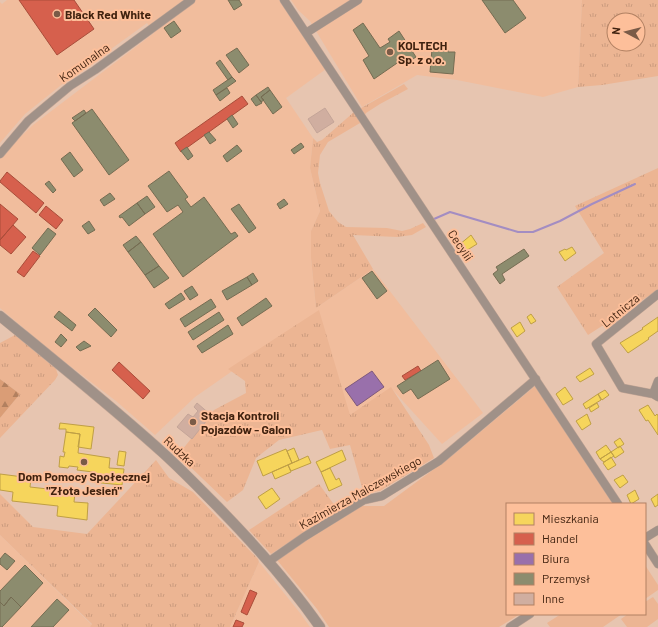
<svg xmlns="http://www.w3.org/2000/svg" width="658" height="627" font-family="Barlow,sans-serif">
  <defs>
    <pattern id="grass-tufts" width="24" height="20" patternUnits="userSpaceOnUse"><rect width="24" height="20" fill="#ecb593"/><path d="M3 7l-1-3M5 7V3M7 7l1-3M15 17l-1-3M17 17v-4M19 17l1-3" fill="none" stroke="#cb9b7e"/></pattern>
    <pattern id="forest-firs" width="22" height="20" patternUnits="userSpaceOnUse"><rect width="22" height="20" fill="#da9d76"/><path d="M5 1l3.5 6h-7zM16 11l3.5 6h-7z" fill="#b2805f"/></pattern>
  </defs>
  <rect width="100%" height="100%" fill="#e7c5b0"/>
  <path fill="#f1bd9d" d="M7 0H279L326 69 286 98 313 138 310 168 320 211 311 231V258L316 308 373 269 483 413 442 444 392 389 348 420 317 312 195 397 155 435 116 401 53 353 0 308V159L12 145 33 125 154 33 147 23 60 86 25 114 0 143V2L2 4Z
    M291 0H582L578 87 543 97 457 80 417 75 362 107 310 21 298 10Z
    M0 535 92 625 90 627H0Z
    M259 562 300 613 310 627H230Z"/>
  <path fill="url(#grass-tufts)" fill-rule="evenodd" d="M582 0H658V76L602 85 578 87ZM614 20H638V44H614Z
    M404 84 408 89 380 104 366 113 360 123 328 142 320 155 318 173 320 183 329 211 338 222 346 227 387 228 402 231 410 229 423 223 426 227 412 235 397 237 353 235 373 269 316 308 311 258V231L320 211 310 168 313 138 317 142 322 140 354 112Z
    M658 168V290L588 335 557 287 604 253 575 206Z
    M319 310 350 415 391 387 429 445 434 458 380 491 368 493 363 491 350 445 330 449 322 430 279 440 256 458 243 490 227 502 178 455 214 410 246 393 245 381 228 369Z
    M15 335 56 369 58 375 55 380 0 438V418L20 394 0 379V343Z
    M156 460 169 478 193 492 258 559 259 562 230 627H90L92 624 0 535V494L33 527 87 534Z
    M319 484 338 510 271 554 249 530Z"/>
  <path fill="url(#forest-firs)" d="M0 379 20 394 0 418Z"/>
  <path fill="#ecb593" d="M535 386 613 504H507V614H520L499 627H329L317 609 277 560 316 533 361 506H384L453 455Z
    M645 565 658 585V590L645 599Z
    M653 597 658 604V619L647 627H627L621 619 628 614H645V602Z
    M561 614H622L603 627H550L547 623Z"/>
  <path fill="#f6d55c" stroke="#bf9f45" d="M471 235 477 244 464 252 459 245Z
    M572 247 576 253 565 261 559 252 565 249 566 250Z
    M531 314 536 321 531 324 527 317Z
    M658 317V331L648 338 649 339 628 353 620 343 643 329 642 328Z
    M520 322 525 331 517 337 511 328Z
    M590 368 594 374 580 382 576 377Z
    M565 387 573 399 563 405 556 394Z
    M605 390 609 395 602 400 598 394Z
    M598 394 601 400 586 409 583 404Z
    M597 403 599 407 591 412 589 408Z
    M648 405 655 416 657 414 658 416V435L648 420 646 421 639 410Z
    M587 414 591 424 582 430 576 421Z
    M60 423 94 427 91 449 78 447 80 434 66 432V429H59Z
    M66 432 80 434 78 453 110 458 109 468 124 469 122 485 92 482 93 472 77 470 78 467 69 466 68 468 59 467 60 456 64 457 65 452H63Z
    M620 438 624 444 618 448 614 442Z
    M606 445 611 452 600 459 596 452Z
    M620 446 624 452 615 458 611 452Z
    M294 448 299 460 292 463 287 451Z
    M286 449 292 463 263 476 257 461Z
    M342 450 346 460 321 472 316 462Z
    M119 451 126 452 124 466 117 465Z
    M611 452 614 456 604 462 600 459Z
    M308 456 311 463 291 471 288 465Z
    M611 457 616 465 608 470 603 463Z
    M288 465 291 472 275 479 272 472Z
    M330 468 336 480 339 478 342 485 329 491 321 472Z
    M0 474 31 478 30 487 75 492 74 502 88 503 87 520 57 516 58 506 12 501 13 492 0 490Z
    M623 475 628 482 620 488 614 480Z
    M272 488 280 499 266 509 258 497Z
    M635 490 639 499 631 504 627 495Z
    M658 494V505L655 507 651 499Z"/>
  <path fill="#d6604d" stroke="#a94d3a" d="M19 0H74L94 29 57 55Z
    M242 96 248 104 181 152 175 143Z
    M7 172 44 203 36 213 0 182V181Z
    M0 204 18 219 0 240Z
    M46 206 63 220 56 229 39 215Z
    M13 225 26 237 11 254 0 245V240Z
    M33 251 40 256 24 277 17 272Z
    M119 362 150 391 143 399 112 370Z
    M418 366 421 371 405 380 402 376Z
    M250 590 257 593 247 615 241 612Z
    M236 620 244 623 242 627H233Z"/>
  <path fill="#9970ab" stroke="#7e597c" d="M372 371 384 387 357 406 345 389Z"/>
  <path fill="#8c8c6e" stroke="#756c52" d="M228 0H239L242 5 234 10Z
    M482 0H513L526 18 505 33Z
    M174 21 181 31 171 38 164 28Z
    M363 23 380 48 390 42 388 39 399 31 416 57 405 64 403 59 374 79 363 60 369 56 353 30Z
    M237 48 249 65 239 73 226 55Z
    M432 49 448 50V52H455L453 74 430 72Z
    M220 60 232 77 228 80 216 63Z
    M232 77 236 81 216 95 213 90Z
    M268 87 270 90 261 97 264 100 261 102 256 95Z
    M227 88 230 93 220 101 216 95Z
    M270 90 282 107 273 114 261 97Z
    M256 95 262 103 256 106 251 99Z
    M92 109 129 160 109 175 72 123Z
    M84 110 86 113 75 121 72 118Z
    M232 115 238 124 233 128 227 119Z
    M209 132 216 140 210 144 204 135Z
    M301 143 304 147 294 154 291 150Z
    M237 145 242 151 227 162 223 156Z
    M187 147 193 156 188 160 181 151Z
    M70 152 83 170 74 177 61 159Z
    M169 171 188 197 185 199 191 207 204 197 231 234 235 232 238 236 183 277 153 234 183 212 178 205 167 212 148 186Z
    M49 181 56 190 53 193 45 184Z
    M110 193 115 199 104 206 100 200Z
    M147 196 155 207 145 214 137 203Z
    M284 199 288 204 280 209 277 204Z
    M137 203 145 214 129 226 122 217 120 218 119 216Z
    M239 204 256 228 249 233 231 209Z
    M89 221 95 230 88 234 82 226Z
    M48 228 56 234 40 255 32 248Z
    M136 236 141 242 128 252 123 245Z
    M141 242 159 266 145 275 128 252Z
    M524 249 529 256 502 274 505 280 500 284 493 274 498 270 496 267Z
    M159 266 169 278 154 288 145 275Z
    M372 271 387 291 377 299 362 278Z
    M253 273 258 281 252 285 247 277Z
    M247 277 252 285 227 300 222 291Z
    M192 286 198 295 190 300 184 291Z
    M181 293 185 299 169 309 165 304Z
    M266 298 272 306 242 326 237 318Z
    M211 299 216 307 185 327 180 319Z
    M95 308 117 330 111 337 88 315Z
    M59 311 76 325 72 331 54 317Z
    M219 312 224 320 193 340 188 332Z
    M228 325 233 334 202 353 197 346Z
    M61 334 67 340 61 347 55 342Z
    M84 341 91 346 80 351 76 347Z
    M438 360 450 379 418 399 411 389 403 394 397 386Z
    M5 553 15 561 7 570 0 564V559Z
    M25 565 43 583 21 607 11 597 4 606 0 602V591Z
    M11 597 21 607 2 627H0V602L4 606Z
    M57 599 69 610 53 627H31Z"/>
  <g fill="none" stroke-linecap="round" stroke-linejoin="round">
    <path stroke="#a38dc2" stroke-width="2" d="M434 219 450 212 518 232H533L560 221 592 204 635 184"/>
  </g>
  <path fill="#d0aea0" stroke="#c4a598" d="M325 108 334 122 317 133 308 119Z
    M197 403 211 415 192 439 177 427 188 414 193 417 198 411 194 407Z"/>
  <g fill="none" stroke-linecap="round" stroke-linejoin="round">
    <g stroke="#c2a595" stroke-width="9">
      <path id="minor" d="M284 0 618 504
        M306 33 358 0
        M0 154 28 121 70 86 95 70 191 0
        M658 294 596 344 622 388 653 394 658 397
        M653 394 658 381
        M645 538 658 530
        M645 544 658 564
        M268 562 304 537 364 500 382 496 439 461 536 379
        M510 627 530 614"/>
    </g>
    <g stroke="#c2a595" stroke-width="11">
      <path id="tertiary" d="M0 316C55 361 110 405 162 452 182 470 200 489 218 507 255 545 290 584 320 627"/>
    </g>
    <use href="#minor" stroke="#a09188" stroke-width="8"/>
    <use href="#tertiary" stroke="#a09188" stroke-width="10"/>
  </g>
  <g fill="#7a5b47" stroke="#fdbf9a" stroke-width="1.5">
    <circle cx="57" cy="14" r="4"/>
    <circle cx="390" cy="52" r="4"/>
    <circle cx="193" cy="422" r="4"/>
    <circle cx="84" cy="462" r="4"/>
  </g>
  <g text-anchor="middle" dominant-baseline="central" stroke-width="4" stroke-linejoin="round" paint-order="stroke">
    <g font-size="12" font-weight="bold" fill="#40220f" stroke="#fdbf9a" text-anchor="start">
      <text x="65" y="14">Black Red White</text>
      <text x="398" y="45">KOLTECH<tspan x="398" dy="14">Sp. z o.o.</tspan></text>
      <text x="201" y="415">Stacja Kontroli<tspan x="201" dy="14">Pojazdów - Galon</tspan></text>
      <text x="84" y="476" text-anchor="middle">Dom Pomocy Społecznej<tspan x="84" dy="14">"Złota Jesień"</tspan></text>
    </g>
    <g font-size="12" fill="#40220f" stroke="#fdbf9a">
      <text transform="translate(84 62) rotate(-35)">Komunalna</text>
      <text transform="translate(461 245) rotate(56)">Cecylii</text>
      <text transform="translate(620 310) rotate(-39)">Lotnicza</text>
      <text transform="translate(180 451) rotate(43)">Rudzka</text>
      <text transform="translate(360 492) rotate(-29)">Kazimierza Malczewskiego</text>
    </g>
  </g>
  <rect x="506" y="503" width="140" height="112" fill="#fdbf9a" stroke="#b18062"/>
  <rect x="514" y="513" width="20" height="12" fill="#f6d55c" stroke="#b18062"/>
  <text x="542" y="523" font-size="12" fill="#40220f">Mieszkania</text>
  <rect x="514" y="533" width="20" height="12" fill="#d6604d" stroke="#b18062"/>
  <text x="542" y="543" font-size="12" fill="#40220f">Handel</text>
  <rect x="514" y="553" width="20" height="12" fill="#9970ab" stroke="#b18062"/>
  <text x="542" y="563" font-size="12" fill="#40220f">Biura</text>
  <rect x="514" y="573" width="20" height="12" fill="#8c8c6e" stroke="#b18062"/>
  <text x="542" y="583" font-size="12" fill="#40220f">Przemysł</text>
  <rect x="514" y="593" width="20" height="12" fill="#d0aea0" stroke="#b18062"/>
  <text x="542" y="603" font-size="12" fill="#40220f">Inne</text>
  <g transform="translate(626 32) rotate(277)"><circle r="19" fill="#fdbf9a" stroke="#b18062"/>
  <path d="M0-3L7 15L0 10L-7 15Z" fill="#7a5b47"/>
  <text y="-6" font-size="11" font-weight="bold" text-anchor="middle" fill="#40220f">N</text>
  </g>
</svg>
